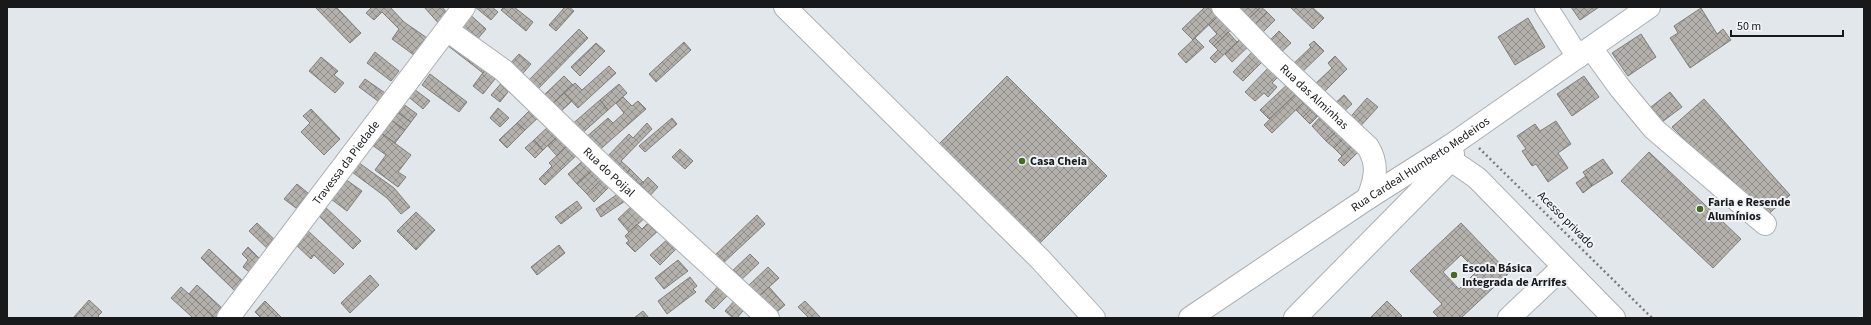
<svg xmlns="http://www.w3.org/2000/svg" width="1871" height="325" font-family="'Source Sans 3',sans-serif">
  <defs>
    <pattern id="building-cross-hatch" width="8" height="8" patternUnits="userSpaceOnUse"><rect width="8" height="8" fill="#b4b1ac"/><path d="M0 0l8 8M0 8l8-8" fill="none" stroke="#918f8b"/></pattern>
  </defs>
  <rect width="100%" height="100%" fill="#e2e7eb"/>
  <path fill="url(#building-cross-hatch)" stroke="#817e79" fill-rule="evenodd" d="M315 7H336L361 33 350 43Z
    M372 7H390L404 22 430 40 418 58 392 39 399 29 382 12 374 20 366 13Z
    M424 7H442L448 14 441 26Z
    M475 7H492L498 12 491 20Z
    M504 7H514L533 22 526 31 501 10Z
    M565 7H569L574 11 556 31 549 25Z
    M1205 7H1217L1222 12 1193 40 1182 29Z
    M1239 7H1261L1247 20 1237 10Z
    M1261 7 1267 12 1253 26 1247 20Z
    M1290 7H1312L1324 18 1313 29Z
    M1571 7H1599L1580 20Z
    M1701 8 1717 34 1723 29 1731 40 1690 68 1670 38 1678 33 1674 26Z
    M1222 12 1235 26 1214 46 1209 41 1217 34 1209 25Z
    M1267 12 1275 20 1261 34 1253 26Z
    M468 13 486 29 475 42 457 26Z
    M1528 18 1545 47 1515 65 1498 37Z
    M579 29 588 38 534 93 525 84Z
    M1279 31 1291 43 1277 56 1266 44Z
    M1228 32 1237 42 1215 63 1210 58 1218 50 1214 46Z
    M1245 34 1253 42 1232 62 1225 54Z
    M1641 34 1656 57 1628 76 1612 53Z
    M1195 38 1204 47 1186 63 1178 54Z
    M1314 41 1324 51 1298 76 1290 67 1311 47 1309 45Z
    M443 42 475 55 469 62Z
    M684 42 691 50 656 82 649 74Z
    M596 43 605 51 580 76 571 67Z
    M1256 48 1266 58 1243 81 1233 72Z
    M375 52 399 71 391 81 367 63Z
    M519 54 531 64 518 79 506 68Z
    M475 55 488 66 483 73 469 62Z
    M1335 56 1347 69 1320 96 1312 87 1332 68 1328 63Z
    M321 57 338 71 334 75 344 83 335 93 309 71Z
    M1272 64 1282 73 1272 83 1277 87 1268 97 1264 93 1255 101 1245 92Z
    M488 66 499 74 483 94 473 86Z
    M609 66 616 73 578 108 564 93 575 83 582 90Z
    M430 74 467 102 459 112 422 85Z
    M564 76 573 85 549 107 541 98Z
    M1007 76 1107 176 1038 245 938 145Z
    M1584 76 1599 97 1572 116 1557 94Z
    M365 79 388 95 382 104 359 87Z
    M504 80 512 87 500 102 491 95Z
    M1290 82 1299 91 1269 119 1260 110Z
    M619 84 627 93 608 110 600 100Z
    M410 86 430 101 423 109 404 93Z
    M1299 91 1307 99 1272 133 1264 125Z
    M1670 92 1682 107 1662 122 1651 107Z
    M564 93 572 101 557 115 549 107Z
    M1344 95 1352 104 1339 116 1331 107Z
    M623 97 632 106 638 101 646 109 596 153 584 139 608 118 613 123 624 113 616 103Z
    M1367 98 1378 107 1356 131 1346 122Z
    M1307 99 1314 106 1303 117 1296 110Z
    M1704 99 1790 195 1764 218 1672 127Z
    M600 100 608 110 579 136 570 126Z
    M399 101 417 114 411 122 393 109Z
    M534 106 542 114 525 130 517 123Z
    M1314 106 1321 113 1310 124 1303 117Z
    M498 108 509 118 500 127 490 118Z
    M311 109 340 139 324 155 301 132 310 123 303 116Z
    M393 109 411 122 405 130 387 117Z
    M1323 114 1338 130 1326 141 1312 126Z
    M387 117 405 130 395 143 377 130Z
    M672 118 677 124 645 152 639 146Z
    M1556 121 1571 144 1558 153 1568 168 1548 182 1536 164 1532 166 1522 151 1526 149 1517 136 1535 124 1540 131Z
    M517 123 525 130 507 148 499 140Z
    M552 123 561 133 543 150 534 140Z
    M647 123 652 129 621 161 630 169 621 178 603 161 629 134 633 138Z
    M377 130 411 155 398 172 406 177 398 187 375 170 386 155 368 142Z
    M1338 130 1345 137 1334 148 1326 141Z
    M561 133 571 142 557 156 548 146Z
    M1345 137 1353 145 1342 156 1334 148Z
    M534 140 543 150 535 158 525 148Z
    M571 142 580 152 545 185 539 179 552 166 549 163Z
    M1353 145 1359 151 1344 166 1338 160Z
    M680 149 693 161 685 169 672 157Z
    M1649 152 1741 239 1713 268 1621 181Z
    M587 157 596 167 577 184 568 174Z
    M1603 159 1613 173 1592 186 1583 172Z
    M355 160 394 188 410 207 401 214 387 198 348 169Z
    M596 167 605 176 587 194 577 184Z
    M630 169 644 183 635 191 621 178Z
    M605 176 612 184 594 202 587 194Z
    M1586 176 1592 186 1583 193 1576 183Z
    M648 177 658 187 645 201 635 191Z
    M345 179 362 191 347 211 331 199Z
    M297 184 308 193 296 208 284 199Z
    M622 191 628 199 601 217 596 209Z
    M577 201 582 208 561 224 555 217Z
    M634 204 646 217 629 232 618 219Z
    M323 205 361 241 353 249 316 213Z
    M416 212 435 230 416 250 397 231Z
    M757 215 765 224 719 267 711 259Z
    M651 220 660 229 635 252 626 243 629 241 625 236 637 224 642 229Z
    M257 223 277 242 269 250 249 231Z
    M1461 223 1509 273 1461 318H1439L1433 312 1442 304 1410 271ZM1461 255 1477 271 1459 289 1443 272Z
    M307 230 344 264 334 274 314 255 311 259 295 244Z
    M669 238 678 247 660 265 650 255Z
    M559 245 565 253 537 275 531 267Z
    M248 247 263 262 253 275 243 267 248 260 242 254Z
    M209 249 246 284 237 293 201 258Z
    M750 254 759 263 738 283 729 274Z
    M678 260 688 271 664 289 655 278Z
    M768 267 779 278 758 297 748 286Z
    M370 275 379 285 350 313 341 303Z
    M690 277 697 286 693 289 696 292 667 314 658 301Z
    M721 283 731 292 714 309 705 301Z
    M197 285 223 309 215 318 189 294Z
    M181 287 189 294 215 318H191L192 317 171 298Z
    M769 287 785 305 770 318 754 301Z
    M738 297 747 306 737 318H733L725 311Z
    M89 300 102 312 98 316 100 318H73Z
    M265 301 282 318H261L255 312Z
    M805 301 821 318H809L798 307Z
    M1387 301 1402 316 1399 318H1370Z
    M643 311 649 318H634Z"/>
  <g fill="none" stroke-linecap="round" stroke-linejoin="round">
    <g stroke="#abafb3" stroke-width="24">
      <g id="minor">
        <path d="M785 7 1040 259 1094 318"/>
        <path id="s1" d="M1223 7 1273 58 1368 147C1379 165 1375 180 1368 198"/>
        <path d="M1546 7 1578 57"/>
        <path id="s2" d="M447 30 503 70 613 176 768 318"/>
        <path d="M1591 48 1620 88 1654 129 1765 224"/>
        <path d="M1451 160 1477 178 1614 318"/>
        <path id="s3" d="M228 318 464 7"/>
        <path id="s4" d="M1190 318 1368 198 1450 146 1649 7"/>
        <path d="M1295 318 1451 160 1453 154 1450 146"/>
        <path d="M1509 318 1563 267"/>
      </g>
    </g>
    <path stroke="#787b7e" stroke-width="2.5" stroke-dasharray="2 3" stroke-linecap="butt" d="M1479 148 1652 318"/>
    <use href="#minor" stroke="#fff" stroke-width="22"/>
  </g>
  <g fill="#476a22" stroke="#f0f4f9" stroke-width="1.5">
    <circle cx="1022" cy="161" r="4"/>
    <circle cx="1700" cy="209" r="4"/>
    <circle cx="1454" cy="275" r="4"/>
  </g>
  <g text-anchor="middle" dominant-baseline="central" stroke-width="4" stroke-linejoin="round" paint-order="stroke">
    <g font-size="12" fill="#18191b" stroke="#f0f4f9">
      <text stroke="none"><textPath href="#s1" startOffset="128">Rua das Alminhas</textPath></text>
      <text stroke="none"><textPath href="#s3" startOffset="195">Travessa da Piedade</textPath></text>
      <text stroke="none"><textPath href="#s4" startOffset="277">Rua Cardeal Humberto Medeiros</textPath></text>
      <text stroke="none"><textPath href="#s2" startOffset="216">Rua do Poijal</textPath></text>
      <text transform="translate(1566 220) rotate(45)">Acesso privado</text>
    </g>
    <g font-size="12" font-weight="bold" fill="#18191b" stroke="#f0f4f9" text-anchor="start">
      <text x="1030" y="161">Casa Cheia</text>
      <text x="1708" y="202">Faria e Resende<tspan x="1708" dy="14">Alumínios</tspan></text>
      <text x="1462" y="268">Escola Básica<tspan x="1462" dy="14">Integrada de Arrifes</tspan></text>
    </g>
  </g>
  <rect width="1871" height="325" fill="none" stroke="#18191b" stroke-width="16"/>
  <path d="M1731 30v6h112v-6" fill="none" stroke="#18191b" stroke-width="2"/>
  <text x="1737" y="30" font-size="12" fill="#18191b" stroke="#f0f4f9" stroke-width="3" paint-order="stroke">50 m</text>
</svg>
